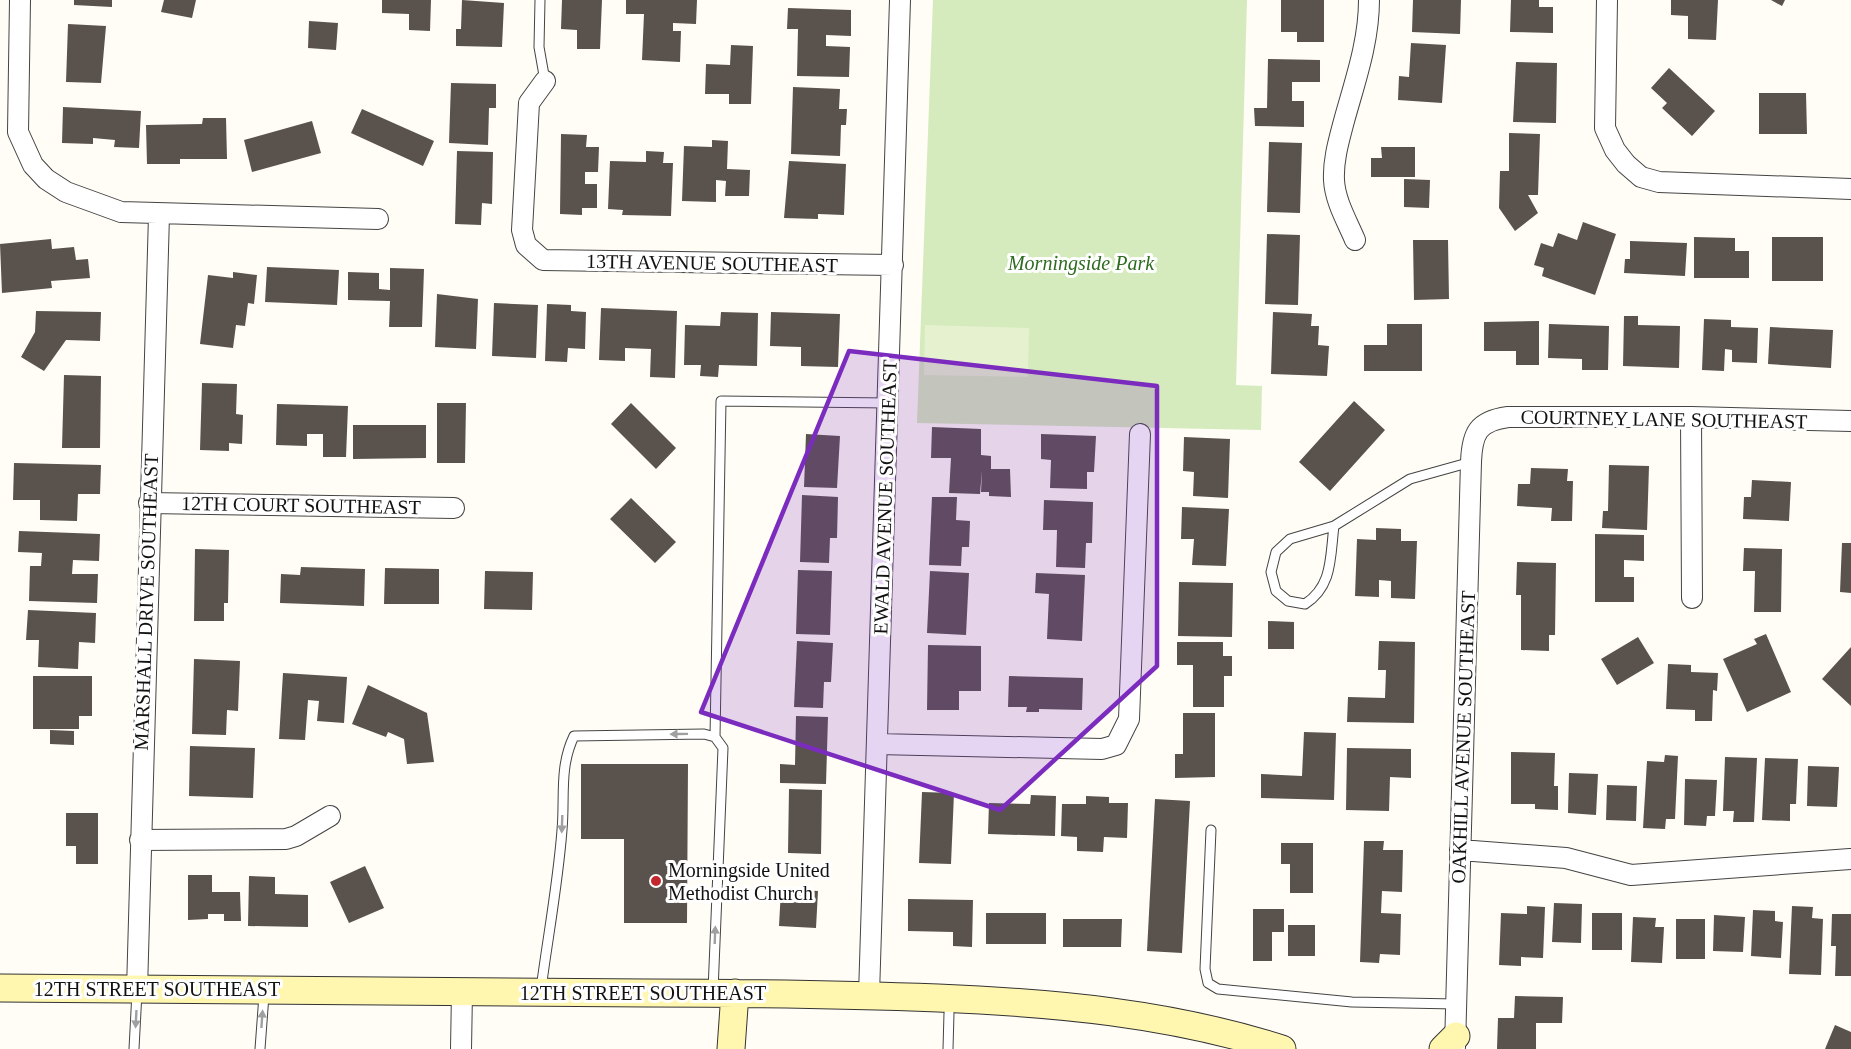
<svg xmlns="http://www.w3.org/2000/svg" width="1851" height="1049" font-family="Georgia,serif">
  <rect width="100%" height="100%" fill="#fffdf5"/>
  <path fill="#d5ebbd" d="M933 0H1247L1236 385 1262 386 1261 430 917 423Z"/>
  <path fill="#e6f2cf" d="M925 325 1029 328 1028 377 924 375Z"/>
  <path fill="#5a524d" d="M74 0H112V7L74 5Z
    M164 0H196L192 18 161 12Z
    M382 0H431L430 31 409 30V14L382 13Z
    M462 0 504 3 502 47 456 46V29H461Z
    M562 0H602L600 49H577V30L561 29Z
    M626 0H697L696 24 673 23V31H681L680 62 642 60 644 14H626Z
    M1281 0H1324V42H1297V32H1281Z
    M1413 0H1461L1460 34 1412 32Z
    M1511 0H1539V7H1553V33L1510 32Z
    M1671 0H1718L1716 40 1688 39V16L1671 15Z
    M1771 0H1785L1782 6Z
    M788 8 851 10V36L826 35V46L850 47 849 77 797 76 798 29H787Z
    M309 21 338 23 336 50 308 48Z
    M68 24 106 26 101 83 66 82Z
    M1411 43 1446 45 1442 103 1398 100 1399 76 1409 77Z
    M731 45 753 46 751 104H729V94H705L706 64 730 65Z
    M1268 59 1320 60V82H1292V101H1304V127L1255 126 1254 108H1267Z
    M1516 62 1557 63 1556 123 1513 122Z
    M1669 68 1715 111 1692 136 1662 108 1667 103 1651 88Z
    M451 83 496 84V108H489L488 145 449 143Z
    M793 87 840 89 839 109H847L846 125H841L840 156 791 154Z
    M1759 93H1806L1807 134H1759Z
    M63 107 141 111 139 148 114 147 115 140 93 138V144L62 143Z
    M362 109 434 141 423 166 351 133Z
    M203 118H226L227 159H180V164H147L146 125 202 124Z
    M312 121 321 153 252 172 244 140Z
    M1509 133 1540 134 1538 195H1528L1538 213 1515 231 1499 208 1500 171H1509Z
    M561 134 587 135 586 147H599L598 172H585V184H597V208H582V215L560 214Z
    M712 140 728 141 727 169 750 170 749 196H725L726 181 716 180V202L682 201 684 146 712 147Z
    M1269 142 1302 143 1300 213 1267 212Z
    M1381 147H1415V177H1371V158H1382Z
    M457 151 493 152 492 204 482 203 481 225 455 224Z
    M646 151 664 152 663 163H673L671 216 622 215 623 210 608 209 610 161 646 162Z
    M789 161 846 164 844 215 818 214V219L784 218Z
    M1404 179 1430 180 1429 208 1404 207Z
    M1583 222 1616 234 1595 295 1542 276 1544 268 1534 265 1541 243 1553 247 1558 233 1577 240Z
    M1267 234 1300 235 1298 305 1265 304Z
    M1694 237 1735 238V251H1749V278H1694Z
    M1772 237H1823V281H1772Z
    M51 239 52 249 74 247 76 260 88 259 90 278 51 281 52 288 2 293 0 244Z
    M1413 240H1448L1449 299 1414 300Z
    M1630 241 1687 243 1685 276 1624 273 1625 259H1630Z
    M267 267 339 270 337 305 265 302Z
    M390 268 424 269 422 327H389L390 301 348 300V272L379 273V289L390 290Z
    M233 272 257 275 254 304 248 303 245 326 236 325 233 348 200 344 208 275 233 278Z
    M437 294 478 299 476 349 435 347Z
    M494 303 538 305 536 358 492 356Z
    M547 304 571 305V311L586 312 585 349 568 348 567 362 545 361Z
    M601 308 677 311 675 378 650 377 651 349 625 348V361L599 360Z
    M36 311 101 312 100 341 66 340 44 371 21 357 35 332Z
    M721 312 758 313 757 366 719 365 718 377 700 376 701 365H684L685 325 720 326Z
    M771 312 840 314 838 367 801 366V347L770 346Z
    M1273 312 1312 314 1311 326H1319L1318 345 1329 346 1327 376 1271 374Z
    M1624 316H1638V325L1680 326 1679 368 1623 366Z
    M1704 319 1731 320V327L1758 328 1757 363 1732 362V350L1725 349 1724 371 1702 370Z
    M1539 321V365H1516V351H1484V322Z
    M1387 324H1422V371H1364V345H1387Z
    M1549 324 1609 326 1608 370H1582V359L1548 358Z
    M1770 327 1833 330 1831 368 1768 364Z
    M64 375 101 376 100 448H62Z
    M202 383 237 384 236 414 243 415 242 444 229 443V451L200 450Z
    M1354 401 1385 430 1330 491 1299 462Z
    M437 403H466L465 463H437Z
    M631 403 676 448 656 469 611 424Z
    M277 404 348 406 346 457H323V434H307V446L276 445Z
    M353 425H426V458L353 459Z
    M932 427 981 429V455L991 456V469H1010L1011 497 989 496V492H981L982 470 980 494 949 493 951 458H931Z
    M806 434 840 436 837 488 804 487Z
    M1041 434 1096 436 1094 472H1087V489L1050 488 1051 460 1041 459Z
    M1184 437 1230 439 1228 498 1193 496 1194 472 1183 471Z
    M14 463 101 465 100 494H78L77 521 40 520V500H13Z
    M1609 465 1649 466 1647 530 1602 528 1603 511H1608Z
    M1531 468 1568 469 1567 481H1573L1572 521H1551L1552 508 1517 506 1518 484H1530Z
    M1752 480 1791 482 1789 521 1743 519 1744 497H1751Z
    M802 495 838 497 837 538H830L829 563 800 562Z
    M932 497H957L956 520 970 521 969 547H962L961 566 929 565Z
    M631 498 676 542 655 563 610 519Z
    M1044 500 1093 502 1092 543H1086L1085 568 1056 567 1057 530H1043Z
    M1182 507 1229 509 1226 566 1192 565 1194 539H1181Z
    M1376 528 1401 529V541H1417L1415 599 1391 598V581L1379 580V597L1355 596 1357 539 1376 540Z
    M19 531 100 534 99 561 73 560 72 574H98L97 603 29 601 30 566H41L42 553 18 552Z
    M1595 534 1644 535V561L1624 560V577H1634V602H1595Z
    M1842 543H1851V593L1840 592Z
    M1744 548 1782 549 1781 612H1754L1755 571H1743Z
    M195 549 229 550 228 603H224V621H194Z
    M1517 562 1556 563 1555 635H1549V651L1521 650V595H1516Z
    M301 567 365 569 364 606 280 603 281 574 300 575Z
    M385 568 439 569V604H384Z
    M798 570 832 571 830 635 796 634Z
    M485 571 533 572 532 610 484 609Z
    M930 571 969 573 966 635 927 633Z
    M1036 573 1085 575 1082 641 1047 639 1049 594 1035 593Z
    M1179 582 1233 583 1232 637 1178 636Z
    M28 610 96 613 95 643 79 642 78 669 38 667 39 640H26Z
    M1268 621 1294 622V649H1268Z
    M1766 634 1791 692 1747 712 1723 659 1757 644 1754 639Z
    M1638 637 1654 663 1617 685 1601 659Z
    M797 641 833 643 831 682H824L823 708 794 707Z
    M1379 641 1415 642 1414 723 1347 722 1348 697 1385 698 1386 670H1378Z
    M1177 642H1223V656H1232V676H1224V707H1193V665H1177Z
    M928 645 981 646V691H959V710H927Z
    M1851 647V706L1822 679Z
    M194 659 240 661 238 711 227 710 226 735 192 734Z
    M1668 664 1691 665V672L1718 673 1717 691 1713 690 1712 721H1695V710L1666 709Z
    M283 673 347 677 344 723 317 721 319 701 308 700 305 740 279 739Z
    M33 676H92V716H79V729H33Z
    M1009 676 1083 678 1082 710 1039 709V712H1026L1027 707H1008Z
    M368 685 427 713 434 762 407 764 404 739 388 732 386 737 352 724Z
    M1183 713H1215V777L1175 778V754H1183Z
    M796 716 828 717 826 784 780 783V764L795 765Z
    M50 730 74 731V745L50 744Z
    M1304 732 1336 733 1334 800 1261 798V774L1302 776Z
    M190 746 255 748 253 798 189 796Z
    M1347 748 1411 749V778L1390 777 1389 811 1346 810Z
    M1511 752 1555 753 1554 786H1558V810L1535 809V804H1511Z
    M1665 755 1678 756 1675 819H1666L1665 829 1643 828 1647 761 1664 762Z
    M1725 757 1757 758 1754 822H1733L1734 811H1723Z
    M1765 758 1798 759 1796 804H1790V821L1762 820Z
    M581 764H688L687 923H624V839H581Z
    M1808 766 1839 767 1837 807 1807 806Z
    M1569 773 1598 774 1596 815 1568 813Z
    M1685 779 1717 780 1715 816H1707L1706 826 1684 825Z
    M1607 785 1637 786 1636 821 1606 820Z
    M789 789 822 790 821 854 788 853Z
    M922 792 954 793 951 864 919 863Z
    M1031 795 1056 796 1055 836 988 834 989 803 1030 804Z
    M1086 796 1109 797V803H1128L1127 838 1104 837 1103 852 1077 851V837L1061 836 1062 804H1086Z
    M1155 799 1190 801 1182 953 1147 951Z
    M66 813H98V864H76V846H66Z
    M1364 841H1384L1383 850H1403L1402 892 1382 891 1381 913 1401 914 1400 955 1380 954 1379 963 1360 962Z
    M1281 843H1313V893H1290V864H1281Z
    M365 866 384 908 349 923 330 882Z
    M188 875H212V892H240L241 921H224V914H208V919L188 920Z
    M249 876 275 877V894L308 895V927L248 926Z
    M781 889 818 891 816 928 779 926Z
    M908 899 973 900 972 947 953 946V932L908 931Z
    M1554 903 1582 904 1581 943 1552 942Z
    M1527 906 1545 907 1543 958 1521 957V966L1499 965 1501 913 1527 914Z
    M1792 906 1813 907 1812 918 1823 919 1821 975 1789 974Z
    M1253 909H1284V932H1272V961H1253Z
    M1753 910 1775 911V921L1783 922 1781 958 1751 956Z
    M986 913H1046V944H986Z
    M1592 913H1622V950H1592Z
    M1832 914H1851V976H1835L1836 946H1831Z
    M1714 915 1745 917 1743 952 1713 951Z
    M1633 917 1656 918 1655 927H1664L1662 963 1631 962Z
    M1063 919H1122L1121 947H1063Z
    M1676 919H1705V959H1676Z
    M1288 925H1315V956H1288Z
    M1515 996 1563 997 1562 1023H1536V1049H1497L1498 1018H1514Z
    M1835 1025 1851 1032V1049H1825Z"/>
  <g fill="none" stroke-linecap="round" stroke-linejoin="round">
    <g stroke="#444" stroke-width="11">
      <path id="lane" d="M540 0 539 47 545 81
        M1334 526C1330 557 1333 586 1305 604L1288 601 1276 591 1271 572 1276 552 1290 539 1334 526 1410 479 1471 462
        M715 737 721 401 888 403
        M1211 830 1205 969 1208 983 1218 989 1352 1002 1456 1004
        M541 989C548 936 558 883 562 830 565 797 559 767 574 736L704 734 715 737 723 748 713 991
        M134 1049 137 992
        M260 1049 264 995
        M948 1049 949 1013"/>
    </g>
    <g stroke="#444" stroke-width="22">
      <path id="street" d="M20 0 18 132 33 165 46 179 66 192 121 212 378 219
        M1607 0 1605 128 1615 150 1626 164 1641 177 1659 182 1851 189
        M545 81 529 103 522 230 526 245 543 260 893 265
        M1355 240C1347 221 1335 201 1334 180 1333 160 1339 140 1344 121 1355 81 1369 42 1369 0
        M1691 417 1692 598
        M149 503 454 508
        M877 744 1102 749 1116 745 1129 719 1140 434
        M140 840 286 839 296 836 330 816
        M1460 850 1566 858 1631 875 1850 859
        M137 990 159 215
        M869 995 900 0
        M1455 1047 1471 462C1472 433 1478 421 1508 417H1691L1851 421
        M461 1049 462 992"/>
    </g>
    <g stroke="#333" stroke-width="29">
      <path id="secondary" d="M0 988C215 991 431 993 647 993 744 993 840 994 938 998 1055 1003 1169 1013 1282 1049
        M731 1049 735 993
        M1443 1049 1456 1036"/>
    </g>
    <use href="#lane" stroke="#fff" stroke-width="9"/>
    <use href="#street" stroke="#fff" stroke-width="20"/>
    <use href="#secondary" stroke="#fff6b0" stroke-width="27"/>
  </g>
  <defs><path id="oneway-solid" d="M-6-.8H1V-3.2L6.5 0L1 3.2V.8H-6Z" transform="scale(1.5)"/></defs>
  <g fill="#a0a0a0">
    <use href="#oneway-solid" transform="translate(679 734) rotate(179)"/>
    <use href="#oneway-solid" transform="translate(562 824) rotate(92)"/>
    <use href="#oneway-solid" transform="translate(715 935) rotate(-88)"/>
    <use href="#oneway-solid" transform="translate(136 1019) rotate(93)"/>
    <use href="#oneway-solid" transform="translate(262 1019) rotate(-86)"/>
  </g>
  <path fill="#7b2cbf" fill-opacity="0.2" stroke="#7b2cbf" stroke-width="4.5" stroke-linejoin="round" d="M849 351 1157 386V666L1000 810 701 712Z"/>
  <circle fill="#c4262e" stroke="#fff" stroke-width="2" cx="656" cy="881" r="6"/>
  <g text-anchor="middle" dominant-baseline="central" stroke-width="6" stroke-linejoin="round" paint-order="stroke">
    <g font-size="20" fill="#111" stroke="#fff">
      <text transform="translate(712 263) rotate(1)">13TH AVENUE SOUTHEAST</text>
      <text transform="translate(1664 419) rotate(1)">COURTNEY LANE SOUTHEAST</text>
      <text transform="translate(885 497) rotate(-88)">EWALD AVENUE SOUTHEAST</text>
      <text transform="translate(301 505) rotate(1)">12TH COURT SOUTHEAST</text>
      <text transform="translate(146 602) rotate(-88)">MARSHALL DRIVE SOUTHEAST</text>
      <text transform="translate(1463 737) rotate(-88)">OAKHILL AVENUE SOUTHEAST</text>
      <text x="157" y="989">12TH STREET SOUTHEAST</text>
      <text x="643" y="993">12TH STREET SOUTHEAST</text>
    </g>
    <g font-size="20" font-style="italic" fill="#2f6b1f" stroke="#fff">
      <text x="1081" y="263">Morningside Park</text>
    </g>
    <g font-size="20" fill="#111" stroke="#fff" text-anchor="start">
      <text x="668" y="870">Morningside United<tspan x="668" dy="23">Methodist Church</tspan></text>
    </g>
  </g>
</svg>
